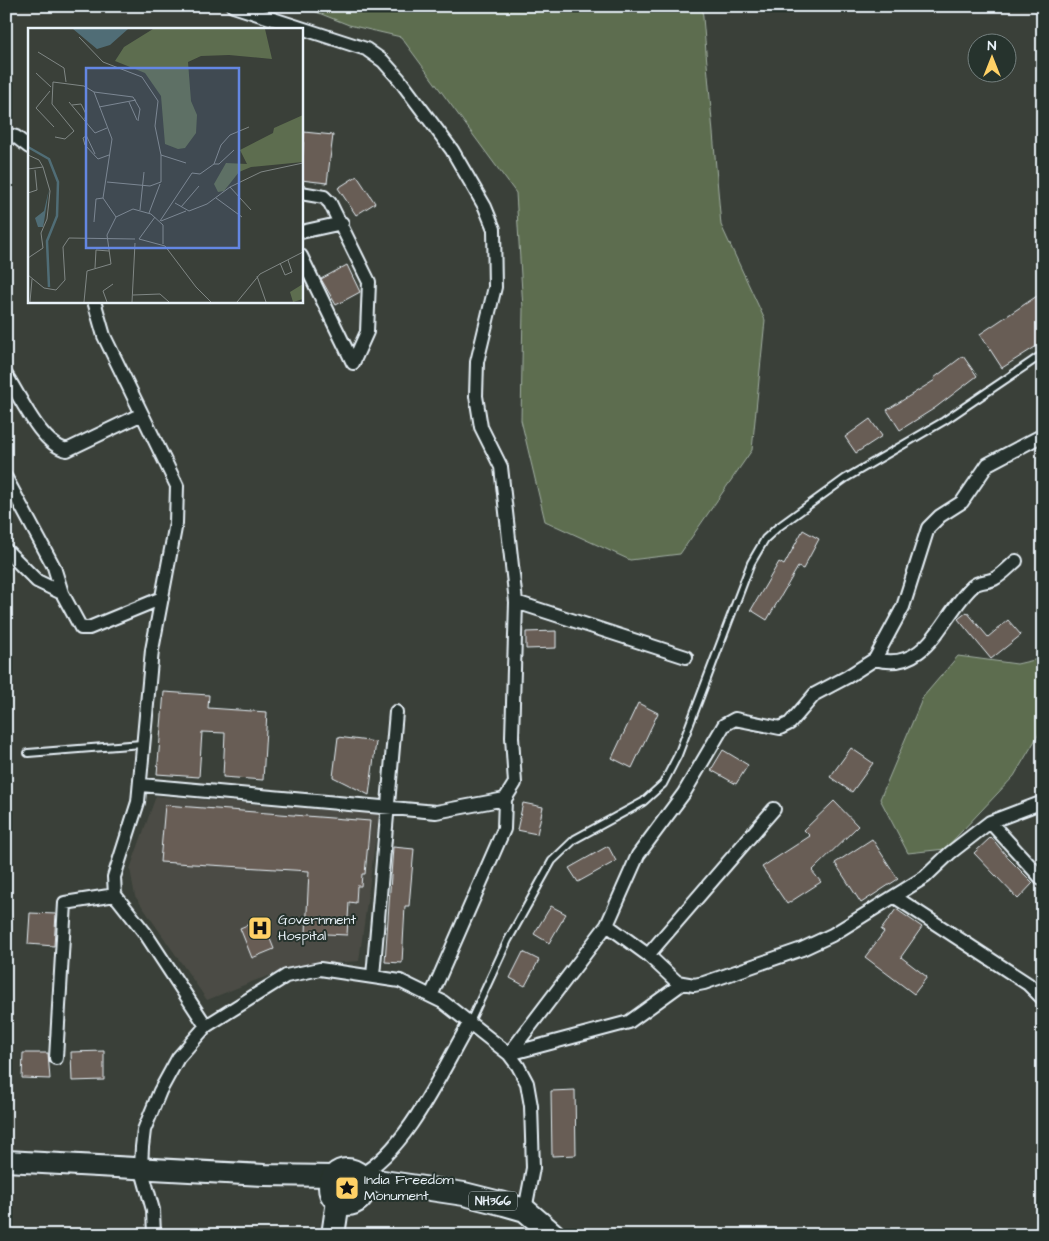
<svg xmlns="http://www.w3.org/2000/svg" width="1049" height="1241" font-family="'Architects Daughter',sans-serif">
  <rect width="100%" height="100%" fill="#3a4039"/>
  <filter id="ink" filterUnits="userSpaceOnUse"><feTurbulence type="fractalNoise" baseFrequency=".02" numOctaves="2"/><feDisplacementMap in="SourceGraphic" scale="10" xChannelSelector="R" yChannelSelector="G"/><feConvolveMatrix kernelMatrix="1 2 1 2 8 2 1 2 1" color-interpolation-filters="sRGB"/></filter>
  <g filter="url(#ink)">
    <path fill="#4b4c45" d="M156 796 379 814 359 961 304 965 259 979 207 1000 135 896 130 869Z"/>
    <path fill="#5d6d4f" stroke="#a2afa4" d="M301 6H702L721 225 765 320 752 450 680 554 630 560 545 521 521 420 523 309 516 193 401 37 349 25Z
      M958 656 1017 664 1043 658V727L1014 776 945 849 908 853 880 799 923 697Z"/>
    <path fill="#685d54" stroke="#e8f1f8" d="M304 132 333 135 327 183 301 180Z
      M357 176 375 203 356 215 338 188Z
      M347 265 360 292 336 305 321 279Z
      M1043 292V342L1002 368 980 334Z
      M963 356 977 376 935 408 900 430 887 410 935 380 934 378Z
      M870 419 882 436 856 453 845 437Z
      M803 530 819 539 803 569 798 567 767 620 751 610 779 562 784 565Z
      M967 612 988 637 1008 620 1021 635 991 659 958 619Z
      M556 631V648L526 649V632Z
      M164 692 209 695 208 708 267 712 263 780 223 777 225 733 202 732 199 777 157 774Z
      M638 703 658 713 632 768 612 758Z
      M338 737 376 742 369 795 333 777Z
      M851 748 873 763 852 792 830 777Z
      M723 750 748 765 736 784 711 770Z
      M834 801 858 826 812 871 821 882 787 904 762 867 810 836 804 830Z
      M523 803 543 807 537 834 517 830Z
      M165 805 370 821 365 874H362L361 886H357L356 903 349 902 347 935 306 933 309 871 160 862Z
      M991 837 1009 859 1033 883 1018 899 974 853Z
      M872 839 898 879 861 903 835 863Z
      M608 846 616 861 578 882 569 868Z
      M393 847 414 849 409 906H405L402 963 385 962Z
      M551 906 566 914 549 943 534 934Z
      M896 909 922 927 901 957 927 977 914 994 865 957 884 932 881 930Z
      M30 913 56 914 54 946 28 944Z
      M262 919 274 949 252 958 240 928Z
      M523 952 539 960 525 986 510 978Z
      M104 1051V1080L72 1081 71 1052Z
      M23 1053H48L50 1079 22 1078Z
      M575 1090 576 1155 552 1156 551 1091Z"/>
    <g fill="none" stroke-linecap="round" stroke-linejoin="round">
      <g stroke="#e8f1f8" stroke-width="10">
        <path id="lane" d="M28 753 142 744
          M470 1022 508 940 552 861 575 839 643 802 663 784 678 755 751 563 765 539 777 528 846 478 944 421 1043 354"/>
      </g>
      <g stroke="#e8f1f8" stroke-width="16">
        <path id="street" d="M6 134 16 137 29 147
          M301 193 324 197 330 203 369 282 367 332 353 363
          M301 232 342 223
          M301 256 353 363
          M94 301 104 336 177 486 176 523 152 650 138 802 114 877 115 895 145 933 206 1026
          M6 375C20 396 41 445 67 450L142 414
          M6 478 54 567 62 593
          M6 550 37 581 62 593 81 628H89L162 598
          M516 602 686 657
          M875 659C928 674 942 614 973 586 978 581 988 582 994 579 1002 575 1009 567 1016 561
          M141 785 436 812 505 799 515 783 512 737 516 602 501 467 481 427 476 396 477 362 495 287 494 229 485 207 452 150 399 79 383 61 366 49 233 6
          M990 822 1043 880
          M895 897 1028 984 1043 999
          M607 925 648 955 677 982 694 985 704 983 802 949 832 935 925 877 950 853 990 822 1043 802
          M648 955 774 809
          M373 976 396 712
          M431 996 504 829 505 799
          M509 1054 607 925 638 855 684 793 724 725 735 719 780 728 790 723 815 694 847 677 875 659 903 607 928 528 940 516 962 502 988 464 1043 435
          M509 1054 629 1022 683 983
          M56 1058 65 903 115 895
          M360 1175C408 1149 442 1070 470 1022
          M154 1235 153 1210 141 1167 142 1147 144 1130 160 1091 178 1058 206 1026 286 976 320 969 400 981 443 1002 509 1054 518 1066 527 1083 531 1106 533 1168 525 1210"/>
      </g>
      <g stroke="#e8f1f8" stroke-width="24">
        <path id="primary" d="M6 1161 264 1175 333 1176"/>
      </g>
      <g stroke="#e8f1f8" stroke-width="26">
        <path id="highway" d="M330 1187a17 17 0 1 1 34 0a17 17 0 1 1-34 0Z
          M363 1179 464 1194 504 1204 525 1210 554 1235
          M333 1235 338 1201"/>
      </g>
      <use href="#lane" stroke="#26332d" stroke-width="6"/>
      <use href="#street" stroke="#26332d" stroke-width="12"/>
      <use href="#primary" stroke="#26332d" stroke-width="20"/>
      <use href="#highway" stroke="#26332d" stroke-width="22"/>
    </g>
  </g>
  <defs>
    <g id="hospital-square" transform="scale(1.25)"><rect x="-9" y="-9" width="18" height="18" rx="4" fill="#ffd166" stroke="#26332d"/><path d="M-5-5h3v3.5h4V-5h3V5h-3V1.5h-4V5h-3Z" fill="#111"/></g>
    <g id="sight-square" transform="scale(1.25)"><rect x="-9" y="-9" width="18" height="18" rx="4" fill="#ffd166" stroke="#26332d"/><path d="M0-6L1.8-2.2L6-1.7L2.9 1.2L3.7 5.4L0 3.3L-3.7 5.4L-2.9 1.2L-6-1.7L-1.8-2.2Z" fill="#111"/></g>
  </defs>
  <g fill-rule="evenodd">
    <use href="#hospital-square" x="260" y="928"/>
    <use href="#sight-square" x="347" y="1188"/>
  </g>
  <g text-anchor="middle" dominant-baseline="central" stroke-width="4" stroke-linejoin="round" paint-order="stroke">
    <rect fill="#26332d" stroke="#aeb8bb" stroke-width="1" x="469" y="1191.5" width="48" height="19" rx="4"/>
    <g font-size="12" font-weight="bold" fill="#e8f1f8">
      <text x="493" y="1201">NH366</text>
    </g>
    <g font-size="14" fill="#e8f1f8" stroke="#26332d" text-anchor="start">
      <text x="278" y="920">Government<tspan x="278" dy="16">Hospital</tspan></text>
      <text x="364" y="1180">India Freedom<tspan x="364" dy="16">Monument</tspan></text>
    </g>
  </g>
  <g transform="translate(28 28)">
    <rect width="275" height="275" fill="#3a4039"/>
    <path d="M125 1H237L244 31 201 27 173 28 160 34 163 73 169 87 168 105 157 120 150 121 137 116 133 68 117 45 87 33 96 19ZM275 87V134L223 139 211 144 196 163 190 164 186 156 198 135 219 136 212 122 245 105 246 100ZM275 256V271L265 274 262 264Z" fill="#5d6d4f"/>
    <path d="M45 1H100L82 17 69 21ZM21 161 16 194 15 199H10L7 190 16 183Z" fill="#506d76"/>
    <path fill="none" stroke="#506d76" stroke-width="2.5" d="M0 119 21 131 30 154 29 188 19 213 21 259"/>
    <path fill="none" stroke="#808785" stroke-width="1" d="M51 9 75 34 114 49 130 73 127 98 133 127V154L122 158 79 154M10 24 36 40 38 54M8 45 23 59M22 63 8 80 26 99M66 64 105 69 112 81 110 93M41 74 67 105 79 100M101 74 109 92M44 77 53 76 58 86 57 91M71 79 108 72M58 107 67 126M58 108 55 110 57 117 70 131 81 127M27 109 37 111 46 103 24 76 25 54 56 58 66 64 84 111 75 170 88 189M0 127 11 132 15 139 22 163 19 191 13 205 15 220 0 230M133 127 158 135M186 136H191L206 122M0 141 15 139M202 159 223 182M0 165 9 162 7 142M188 170 214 189M147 175 161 183 179 176 202 159 233 144 275 135M153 179 171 158M112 182 116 144M121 185 132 156M132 193 164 145 172 146 186 136 193 117 202 107 221 99M133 193 158 183M66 194 68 171 75 170M111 211 127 189M111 211 137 218 168 259 183 274M252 235 257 247 264 244 260 232M67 240 68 222 81 223M0 247 16 260 28 262 37 252 35 219 41 210 107 211M229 248 238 274M105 267 132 266 141 274M2 274 4 251M56 274 59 243 83 236 79 207 88 189 105 181 123 186 135 197V216M79 274 75 263 85 256M104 274 107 215M209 274 232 246 275 224"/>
    <path fill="#6487e3" fill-opacity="0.15" stroke="#6487e3" stroke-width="2.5" d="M58 40H211V220H58Z"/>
    <rect width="275" height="275" fill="none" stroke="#e8f1f8" stroke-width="2.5"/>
  </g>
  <rect width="1049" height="1241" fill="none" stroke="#26332d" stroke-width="25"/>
  <rect x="12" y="12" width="1024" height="1216" fill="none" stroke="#e8f1f8" stroke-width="2" filter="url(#ink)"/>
  <g transform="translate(992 58)"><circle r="24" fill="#26332d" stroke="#747f7e"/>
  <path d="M0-4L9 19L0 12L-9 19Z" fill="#ffd166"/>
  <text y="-8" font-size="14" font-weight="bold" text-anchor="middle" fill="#e8f1f8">N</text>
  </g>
</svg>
